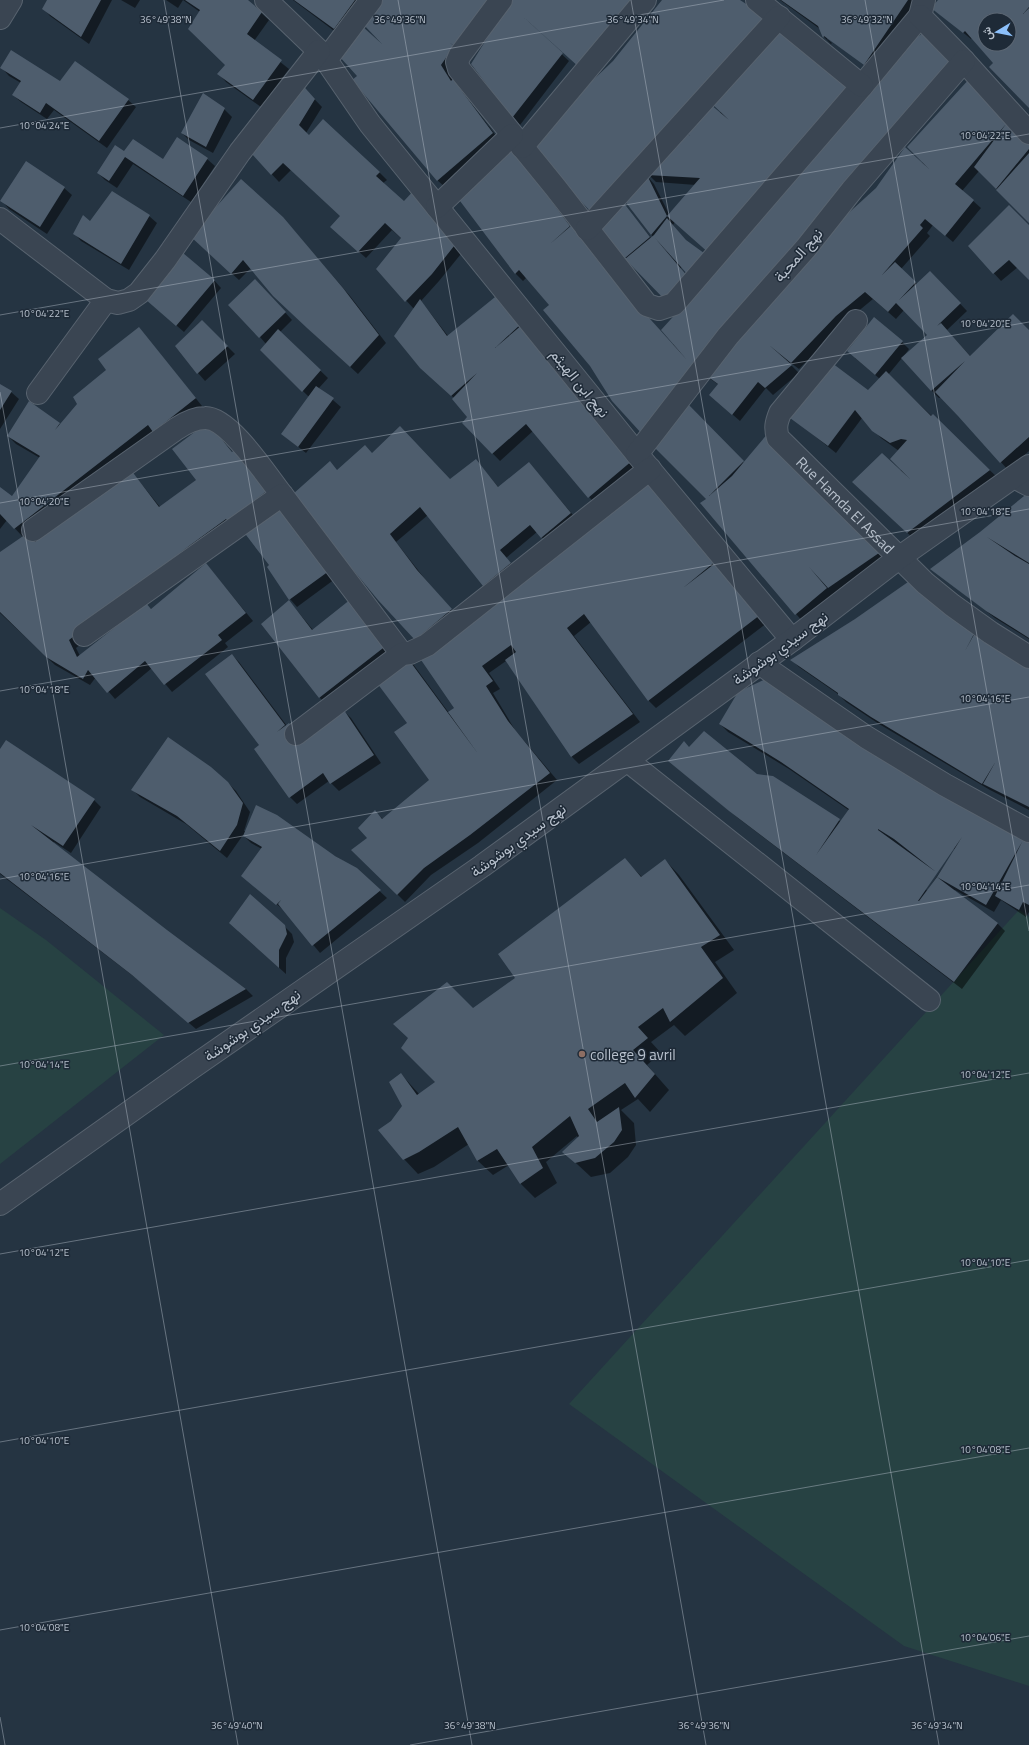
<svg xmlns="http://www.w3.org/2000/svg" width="1029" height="1745" font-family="'Titillium Web',Vazirmatn,sans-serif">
  <rect width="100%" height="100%" fill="#253442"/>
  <path fill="#274243" d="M0 908 46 940 164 1035 0 1164Z
    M1019 910 1029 917V1686L904 1646 569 1404Z"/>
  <path fill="#0007" fill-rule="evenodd" d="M48 0H112L89 44 50 16 43 8Z
    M121 0H140L135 8Z
    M166 0H183L178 8Z
    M183 0H247L269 20 254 41 289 69 261 107 226 82 219 74 226 65 200 12Z
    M293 0H368L341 36Z
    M382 0H502L448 73 500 141 445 187 437 180 358 76 382 43Z
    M512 0 537 29 536 30 569 61 520 125 472 64Z
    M780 0H920L868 67 827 37V39L832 43 831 44 824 37 820 29Z
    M939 0H1029V106L995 63 972 38 971 39 933 8ZM985 20H1009V44H985Z
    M75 62 128 100 136 107 107 148 54 110 47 119 21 102 13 95 21 83 9 76 2 68 60 83Z
    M737 74 833 226 877 188 923 162 971 78 1029 136V222L979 171 962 191 981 208 953 242 933 225 927 233 930 236 901 269 917 284 930 272 967 311 947 330 971 357 1029 331V451L1008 470 959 415 941 397 939 398 932 391 902 358 888 375 997 477 915 540 861 490 901 470 899 451 881 438 862 418 836 453 792 418 868 391 880 379 855 358 902 342 909 349 904 356 929 335 904 310 896 319 873 299 844 323 799 369 791 363 790 364 799 373 773 395 766 388 740 421 710 395 719 385 709 378 685 403 744 463 898 552 803 622 701 504 707 499 550 305 526 278 523 281 516 274 459 197 519 157 571 227 572 226 605 269 673 345 733 253 675 222 673 225 688 243 681 269 696 286 626 258 601 227 623 204 651 238 653 237 626 200 647 176 654 184 669 214 696 185 656 182 649 175 710 106 720 113Z
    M298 82 322 107 306 133 309 136 379 172 387 180 383 183 404 203 465 249 439 281 421 301 448 336 500 294 640 467 596 505 533 431 500 461 463 423 468 417 454 398 429 375 414 309 377 269 402 239 392 230 366 258 339 234 341 216 291 170 279 182 253 154Z
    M224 109 232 117 213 153 189 140 182 133Z
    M125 153 163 160 207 159 215 166 191 202 133 164 117 188 105 180 98 173Z
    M64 188 72 195 47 234 9 209 2 201Z
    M149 216 157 223 129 270 81 241 74 233 91 223Z
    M290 226 350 296 386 343 358 374 316 336 274 295 251 268 239 280 198 243Z
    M1029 226V278L1018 267 1001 281 969 246Z
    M214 280 221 288 184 332 146 299Z
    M263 288 292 320 280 332 328 378 319 388 341 407 306 453 282 434 309 397 261 350 266 344 260 337Z
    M202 321 235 354 205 381 198 373Z
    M139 328 202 406 161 439 155 433 23 537 7 520 0 529V488L12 497 40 458 16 444 8 436 59 424 61 426 108 370Z
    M0 385 11 392 19 399 0 429Z
    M215 430 232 452 274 498 196 554 76 648 80 656 146 604 152 610 206 564 253 621 225 643 228 647 172 692 152 668 115 699 96 677 90 685 55 665 0 613V553L29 534 37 542 131 471 160 507 197 480Z
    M372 454 451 480 476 460 499 488 529 463 578 521 549 545 537 532 506 558 518 571 491 592 428 515 396 542 425 579 458 617 423 646 338 471Z
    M648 476 767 623 656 708 649 701 591 622 574 636 640 722 579 764 572 757 506 661 489 673 500 689 493 693 515 730 557 780 478 843 431 875 405 902 353 850 368 838 375 812 383 819 431 780 408 723 406 657 413 664 449 713 455 708 421 657Z
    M1029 493V639L995 618 932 569 981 533Z
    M307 542 335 579 297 607 290 599Z
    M908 584 1029 666V810L990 790 879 724 846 702 838 694 799 667 792 660 856 619Z
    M289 601 313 630 358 607 393 652 327 705 319 697Z
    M232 655 239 662 287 726 296 732 344 711 351 718 381 763 339 791 329 781 297 804 290 797 260 745Z
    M720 724 1029 833V912L1026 917 1001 900 994 912 955 890 954 891 997 923 1005 931 962 989 738 818 669 761 690 748 757 775 773 777 841 822 850 811 789 769 728 732ZM953 848 955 850 927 891 926 889Z
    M0 751 94 800 101 807 71 853 54 842 53 844 166 931 246 989 253 996 196 1029 141 982 0 874Z
    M228 783 236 791 250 812 244 831 335 856 356 869 387 898 320 953 285 911 242 876 262 849 251 843 243 835 227 858 186 824 140 797 133 790Z
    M625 860 643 878 665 860 679 875 734 950 715 962 737 993 685 1036 674 1025 651 1042 661 1053 647 1065 669 1090 650 1112 638 1099 621 1110 634 1123 636 1145 628 1157 610 1173 591 1177 564 1152 578 1138 577 1136 546 1162 557 1183 535 1198 521 1184 509 1165 493 1175 478 1161 469 1144 434 1167 418 1174 404 1159 392 1122 404 1106 401 1074 419 1094 437 1083 473 1010 517 979Z
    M272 914 292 934 294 942 286 958V974L238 931Z"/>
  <path fill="#4e5d6d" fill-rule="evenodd" d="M47 0H101L81 37 42 9Z
    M185 0H248L262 12 247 34 282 60 253 100 217 74 225 65 188 29 200 10Z
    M294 0H355L334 29Z
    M381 0H490L453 45 449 42 454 46 441 65 451 81 453 79 493 133 437 181 352 80 357 76 339 56 363 27 382 44 363 24Z
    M511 0H642L580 68 519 13 563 53 512 118 471 64Z
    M662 0H740L766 17 592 213 558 177 534 142 571 101 613 61Z
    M781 0H908L864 65 824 36 823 38 818 26Z
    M938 0H1029V7L1023 14 1029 8V108L989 67 993 63 965 31 963 33 931 8ZM985 20H1009V44H985Z
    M781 26 854 91 710 254 667 216 651 235 624 200 685 132 690 136 686 132 710 104 729 120 711 103ZM647 175 700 178 667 216Z
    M926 31 958 57 642 434 612 401 590 366 543 310 549 305 519 270 515 274 457 197 512 148 570 226 550 244 572 225 598 261 687 360 661 330 700 287 907 44Z
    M11 50 60 81 75 61 129 99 99 141 46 103 40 113 12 95 21 81 0 68Z
    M971 77 1029 134V149L996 189 974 167 1006 124 955 184 974 200 945 236 925 219 920 225 923 228 882 275 895 262 916 282 899 300 930 271 961 303 937 326 941 323 970 356 1013 314 1029 330V437L1000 463 958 416 935 392 965 361 931 391 901 358 927 335 896 303 888 312 865 292 836 316 791 363 769 345 792 365 765 388 758 382 732 415 709 395 718 384 700 371 834 226 876 188 905 147 929 169 907 147Z
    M298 80 315 99 299 125 309 135 323 119 380 172 376 176 404 201 416 188 458 241 432 274 405 302 376 269 401 238 385 223 358 252 330 227 340 216 283 163 271 175 252 154Z
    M203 93 225 108 206 147 181 133Z
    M177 137 208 158 183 196 125 157 109 181 97 173 115 145 124 151 133 139 163 159Z
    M1029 153V223L996 190Z
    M26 161 65 187 40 227 0 201Z
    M241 179 283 217 343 288 379 335 350 367 307 328 273 296 243 260 231 274 190 236Z
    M112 191 150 215 121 264 73 234 83 215 90 221Z
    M623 202 650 237 625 258 600 227Z
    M1009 205 1029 225V280L1009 260 993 274 968 246Z
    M667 218 686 240 708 256 689 276 655 238 689 278 669 304 625 259 654 235Z
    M183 253 215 280 176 326 145 299Z
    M255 279 286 312 259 338 228 305Z
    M500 293 522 323 495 348 523 324 633 460 588 498 526 424 492 454 462 423 467 417 452 399 477 373 451 396 420 368 394 336 420 299 447 336Z
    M874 317 903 341 875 375 847 351Z
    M202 320 228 346 197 374 175 346Z
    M139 327 196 398 153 432 148 425 14 529 0 514V487L12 496 40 456 7 436 29 401 60 423 55 430 77 404 73 397 106 370 98 359Z
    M278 329 321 370 302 392 260 350Z
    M832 363 868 390 886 371 931 416 933 414 990 470 907 533 852 482 882 453 910 479 890 459 907 440 901 439 890 443 872 431 855 410 828 446 790 418Z
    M0 384 12 391 0 410Z
    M316 386 334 398 298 447 281 434Z
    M685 401 744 461 709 496 732 476 769 432 892 544 828 588 809 567 827 588 795 615 700 503 706 499 647 440Z
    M208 422 232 452 236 449 268 490 228 521 226 519 189 546 69 640 77 657 146 603 151 609 206 563 246 613 218 635 222 640 164 685 145 661 107 693 88 670 83 679 46 657 0 612V552L29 532 35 542 131 470 159 507 196 480 172 449Z
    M400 426 450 479 476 459 498 487 529 462 571 513 541 538 530 525 500 550 511 563 483 586 420 507 390 534 417 570 452 609 415 640 378 600 320 530 293 494 330 461 337 470 365 445 372 453Z
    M648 474 717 560 683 588 718 561 760 615 648 701 584 614 567 628 633 714 571 757 505 660 516 652 511 645 482 666 493 681 486 686 508 721 550 773 470 835 424 868 397 895 351 850 367 838 358 828 375 810 382 819 429 780 394 732 407 723 374 679 406 656 479 755 448 712 454 708 419 657Z
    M1029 492V563L987 537 1015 556 1029 564V638L986 611 930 569 980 532Z
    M278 508 329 571 289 600 312 630 351 599 387 645 319 698 261 624 289 600 267 567 269 565 243 531Z
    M908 582 976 630 965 651 976 631 1029 665V807L983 784 996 761 982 784 871 717 838 695V693L790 660 855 619Z
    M232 654 285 725 277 732 289 723 301 738 344 710 374 755 330 784 323 773 289 798 254 749 259 745 205 674Z
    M776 674 1029 832V905L1023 902 1019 910 995 896 1022 842 986 905 937 877 998 923 954 982 729 811 668 761 684 741 689 747 704 731 757 774 773 776 840 819 816 855 849 809 781 762 719 724 738 692ZM878 829 894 839 936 872 878 830ZM962 837 937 877 919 901H918Z
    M168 737 211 767 228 782 243 803 237 825 220 851 177 816 131 790Z
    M6 740 95 799 63 846 31 825 167 930 246 989 188 1023 132 975 0 873V749Z
    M256 805 277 815 335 856 357 868 381 890 312 946 278 904 281 900 276 905 241 876 262 847 243 836Z
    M625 858 641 877 665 859 720 935 701 947 723 978 670 1022 663 1008 638 1027 648 1038 633 1050 655 1074 635 1098 625 1083 588 1109 597 1122 619 1107 622 1130 614 1142 595 1158 575 1163 562 1152 579 1136 570 1116 532 1147 543 1168 520 1184 497 1149 477 1161 458 1127 419 1152 403 1160 378 1130 391 1121 402 1106 389 1082 401 1073 417 1095 435 1082 401 1048 408 1038 393 1024 447 982 473 1008 515 978 498 954Z
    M250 894 285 925 287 934 279 950V968L229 923Z"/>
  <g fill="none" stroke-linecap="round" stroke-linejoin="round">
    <g stroke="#58636f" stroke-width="24">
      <g id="minor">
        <path d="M266 0 319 51 326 60"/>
        <path d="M371 0 326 60 370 124 637 454 792 640"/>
        <path d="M501 0 460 55 457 62 459 69 555 187 647 305 659 309 674 304 862 86 920 16 924 0"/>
        <path d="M757 0 862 86"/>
        <path d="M920 16 964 61 1029 133"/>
        <path d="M0 18 11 0"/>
        <path d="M522 147 645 0"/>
        <path d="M437 207 512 135"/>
        <path d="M0 219 106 300"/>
        <path d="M587 229 779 17"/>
        <path id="s1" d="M856 321 780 413C776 423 775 428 778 438L925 583 952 605 991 633 1029 657"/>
        <path d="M38 393 106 300 118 303 129 300 139 293 165 260 240 152 319 51"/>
        <path d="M637 454 728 336 806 248 852 190 964 61"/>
        <path d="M1014 477 1029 485"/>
        <path d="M33 530 176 429C185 423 194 418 205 418 229 417 267 476 282 495"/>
        <path d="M84 635 282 495 402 654"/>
        <path d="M759 663 866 737 945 785 1029 831"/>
        <path d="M296 734 402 654 410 653 427 645 650 469"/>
        <path d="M628 761 929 1000"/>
      </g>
    </g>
    <g stroke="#58636f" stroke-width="24">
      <path id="tertiary" d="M0 1204 190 1069 482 866 792 640 900 557 1029 466"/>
    </g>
    <use href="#minor" stroke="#3a4552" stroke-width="22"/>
    <use href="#tertiary" stroke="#3a4552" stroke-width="22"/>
  </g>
  <path fill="none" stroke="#b7c0cc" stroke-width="1" stroke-opacity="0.45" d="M164 0 472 1745M398 0 706 1745M631 0 939 1745M865 0 1029 931M0 128 724 0M0 315 1029 134M0 392 238 1745M0 503 1029 322M0 691 1029 509M0 879 1029 697M0 1066 1029 885M0 1254 1029 1073M0 1442 1029 1260M0 1630 1029 1448M0 1717 5 1745M410 1745 1029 1636"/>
  <circle fill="#8d6e63" stroke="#1e2a37" stroke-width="1.5" cx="582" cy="1054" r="4"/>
  <g text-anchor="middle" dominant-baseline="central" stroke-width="3" stroke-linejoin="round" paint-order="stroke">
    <g font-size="15" fill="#b7c0cc" stroke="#1e2a37">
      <text transform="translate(798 255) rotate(-49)">نهج المحبة</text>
      <text transform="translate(580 383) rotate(51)">نهج ابن الهيثم</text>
      <text stroke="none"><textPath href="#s1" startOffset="240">Rue Hamda El Assad</textPath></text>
      <text transform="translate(780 648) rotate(-36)">نهج سيدي بوشوشة</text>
      <text transform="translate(518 840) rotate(-36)">نهج سيدي بوشوشة</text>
      <text transform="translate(252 1025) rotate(-35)">نهج سيدي بوشوشة</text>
    </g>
    <g font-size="15" fill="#b7c0cc" stroke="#1e2a37" text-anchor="start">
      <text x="590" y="1054">college 9 avril</text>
    </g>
  </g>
  <g font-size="10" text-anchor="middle" fill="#b7c0cc" stroke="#1e2a37" stroke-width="3" stroke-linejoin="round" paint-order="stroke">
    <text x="166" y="23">36°49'38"N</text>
    <text x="400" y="23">36°49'36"N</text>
    <text x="633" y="23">36°49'34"N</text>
    <text x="867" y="23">36°49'32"N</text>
    <text x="44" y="129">10°04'24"E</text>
    <text x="985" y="139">10°04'22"E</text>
    <text x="44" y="317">10°04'22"E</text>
    <text x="985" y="327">10°04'20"E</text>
    <text x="44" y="505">10°04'20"E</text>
    <text x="985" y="515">10°04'18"E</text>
    <text x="44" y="693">10°04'18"E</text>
    <text x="985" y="702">10°04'16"E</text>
    <text x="44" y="880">10°04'16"E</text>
    <text x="985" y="890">10°04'14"E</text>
    <text x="44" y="1068">10°04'14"E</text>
    <text x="985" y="1078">10°04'12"E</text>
    <text x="44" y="1256">10°04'12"E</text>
    <text x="985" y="1266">10°04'10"E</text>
    <text x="44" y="1444">10°04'10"E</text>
    <text x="985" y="1453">10°04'08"E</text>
    <text x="44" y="1631">10°04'08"E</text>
    <text x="985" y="1641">10°04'06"E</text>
    <text x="237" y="1729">36°49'40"N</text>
    <text x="470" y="1729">36°49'38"N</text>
    <text x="704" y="1729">36°49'36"N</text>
    <text x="937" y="1729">36°49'34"N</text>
  </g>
  <g transform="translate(997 32) rotate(260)"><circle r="19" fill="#1e2a37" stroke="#5b6673"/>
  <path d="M0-3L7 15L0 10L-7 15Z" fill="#8cc0fb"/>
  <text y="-6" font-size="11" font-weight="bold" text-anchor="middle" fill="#b7c0cc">ش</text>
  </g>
</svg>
